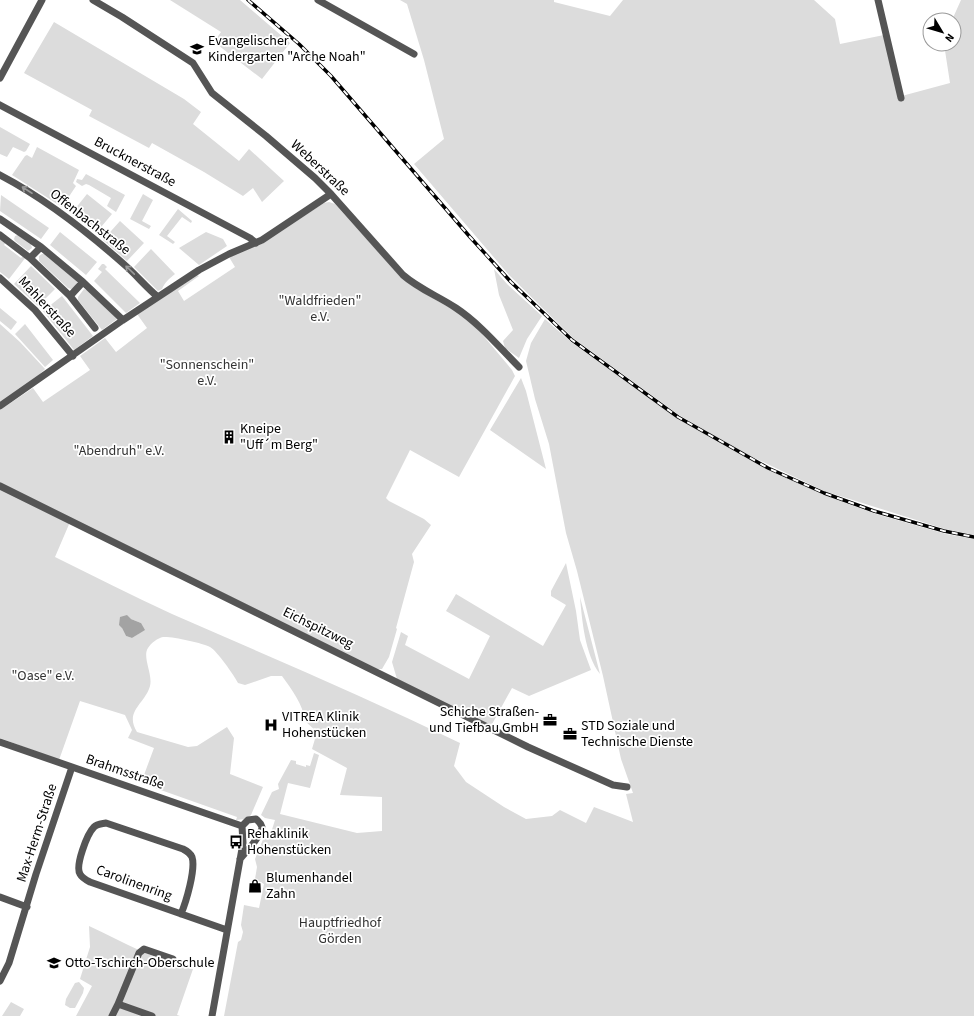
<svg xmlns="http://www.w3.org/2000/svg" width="974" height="1016" font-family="'Source Sans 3',sans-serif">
  <rect width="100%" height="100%" fill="#fff"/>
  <path fill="#dcdcdc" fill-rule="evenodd" d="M170 0H240L290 43 262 79 214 42 221 32Z
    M400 0H554V2L610 16 623 0H814L835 19 840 44 884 35 898 97 950 83 944 44H954V20H952L961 0H974V535L945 529 824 491 742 452 679 415 573 338 509 275 414 164 444 139 424 60 407 4Z
    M54 22 184 99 201 112 193 124 239 161 249 149 284 181 262 202 253 188 243 196 204 172 152 143 149 148 89 116 92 110 24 73Z
    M0 127 30 144 26 151 24 152 13 147 7 157 0 154Z
    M37 147 79 170 73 183 76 186 62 207 12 175 25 156 27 155 32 158Z
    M86 174 125 195 116 212 107 206 111 198 89 185 86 184 82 186 76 182 77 179 82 180Z
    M87 194 112 214 96 233 71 214Z
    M143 194 153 200 142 221 151 226 149 229 130 219Z
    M1 195 49 228 41 239 0 211Z
    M329 202 335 204 399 275 412 286 448 307 456 308 476 327 512 370 515 376 459 477 410 450 386 498 389 501 424 519 431 525 412 554 414 562 396 628 397 629 389 657 382 669H377L0 483V410L33 388 43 402 90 370 80 356 105 338 116 352 147 328 137 314 197 275 199 276 178 291 184 301 235 267 229 257 280 231 324 203Z
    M178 209 192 221 191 223 182 217 167 236 175 242 173 244 159 235Z
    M120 221 144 243 127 261 103 240Z
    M60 232 97 262 86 275 50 245Z
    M206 232 223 239 227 246 199 265 179 248Z
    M18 235 31 244 32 248 28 251 15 241 14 239 15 236Z
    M0 237 6 242 4 245 21 258 23 256 26 257 9 279 0 272Z
    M151 249 175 274C169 279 165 282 162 289L158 291 134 267Z
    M42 254H45L77 280V283L75 288 71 289 68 288 39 261V256Z
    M102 264H104L107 267 105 269 140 303 126 313 94 281 102 272 98 269Z
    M31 266 55 289 38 306 14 284Z
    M494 269 507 284 542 316 527 339 519 358 505 348 503 341 513 330 499 295Z
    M84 289 87 290 117 319 102 330 78 300V297Z
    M62 296 93 336 74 350 43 311Z
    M0 308 17 322 11 330 0 321Z
    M545 319 571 342 679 419 768 469 824 495 876 514 946 534 974 539V1016H224L238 942 241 940 243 932 241 925 244 905 259 908 264 884 255 879 257 867 255 859 264 837 270 836 275 820 265 818 261 815 272 792 279 789 278 784 291 760 296 761V764L306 767V765L310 766 314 753 319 755 310 788 288 783 280 814 357 833 382 831V797L340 795 347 768 312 749 317 732 305 721C303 704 292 690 282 676H271L245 685 238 683C234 675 217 651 210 647 203 643 171 636 163 637 158 638 151 643 148 648 142 657 153 674 150 686 145 704 124 711 137 732L188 747 197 746 227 727 234 738 230 774 263 787 251 815 246 819 236 820 237 817 141 783 154 748 128 738 132 730 125 715 80 701 59 760 0 738V488L70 522 55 557C94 576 133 596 172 614 268 656 365 697 460 743L454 766 466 782 504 807 526 819 552 816 560 810 586 823 594 807 633 822 626 794 633 793 621 759 603 676 577 571 566 533 549 444 535 399 526 361 531 343ZM131 619 141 623 138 634 132 638 126 636 122 628Z
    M0 324 20 342 45 369 34 380 0 404Z
    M25 324 53 360 45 367 15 334Z
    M521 378 526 391 546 469 490 430Z
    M566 563 576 611 580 640 591 670 529 696 512 688 491 726 397 679 392 662 401 632 408 636 405 645 469 679 490 636 446 611 456 594 543 646 566 605 551 596V591Z
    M580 597 600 674C585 655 582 620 580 597Z
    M89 926C123 942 156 961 193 969L177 1015 180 1016H76L92 986 80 979 90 947Z
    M79 982 84 988 83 993 75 1008H70L65 1005 66 999 75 983Z
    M11 1002 24 1009 20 1016H2Z"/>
  <path fill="#a3a3a3" d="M127 615 131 619 141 623 145 630 132 638 126 636 122 628 119 625 120 617Z"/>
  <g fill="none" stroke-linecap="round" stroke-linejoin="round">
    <path stroke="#555" stroke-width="7" d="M93 0 122 17 193 63 212 93 266 136 315 178 331 194 403 275C419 289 438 296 456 308 480 324 499 347 519 367
      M318 0 414 54
      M878 0 901 98
      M0 78 42 0
      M0 105 250 238 256 243
      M0 175C46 199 88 232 127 267 138 277 147 288 158 297
      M0 219 41 247
      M0 235 30 258
      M0 278 35 310 73 356
      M70 296 30 258 41 247 83 282
      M95 328 70 296 83 282 123 320
      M0 406 123 320 199 270 229 254 262 240 331 194
      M0 486 528 747 613 785 627 787
      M0 742 242 826
      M240 859C246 852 262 835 262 827 261 823 258 821 256 819L248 820 242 826
      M0 897 27 907
      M181 914C186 902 196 869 192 857 190 853 187 851 183 849L106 823C101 824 97 824 94 827 87 834 75 866 80 874 82 878 86 880 90 882L227 930
      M0 981 9 963 36 874 72 767
      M118 1004 139 953 144 949 173 959
      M112 1016 118 1004 152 1016
      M212 1016 243 843 242 826"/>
    <g stroke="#000" stroke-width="3.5">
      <path id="rail" d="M248 0 299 44 331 76 470 237 511 282 572 340 678 417 768 468 824 493 874 511 944 531 974 537"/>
    </g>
    <use href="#rail" stroke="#fff" stroke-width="2" stroke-dasharray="6" stroke-linecap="butt"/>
  </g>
  <defs><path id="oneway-shaft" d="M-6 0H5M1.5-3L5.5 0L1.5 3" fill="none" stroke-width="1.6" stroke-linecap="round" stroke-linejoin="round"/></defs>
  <g stroke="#999">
    <use href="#oneway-shaft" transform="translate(27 190) rotate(-147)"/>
    <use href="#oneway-shaft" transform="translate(130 270) rotate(-136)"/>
  </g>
  <defs>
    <g id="school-bare" transform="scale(1.08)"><path d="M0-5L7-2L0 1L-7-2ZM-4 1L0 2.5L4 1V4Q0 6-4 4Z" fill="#000" stroke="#fff" stroke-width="2.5" paint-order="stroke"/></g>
    <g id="building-bare" transform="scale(1.08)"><path d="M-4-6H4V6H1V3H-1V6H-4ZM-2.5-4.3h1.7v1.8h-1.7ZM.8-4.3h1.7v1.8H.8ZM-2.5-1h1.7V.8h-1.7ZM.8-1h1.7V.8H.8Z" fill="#000" stroke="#fff" stroke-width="2.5" paint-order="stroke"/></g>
    <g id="office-bare" transform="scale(1.08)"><path d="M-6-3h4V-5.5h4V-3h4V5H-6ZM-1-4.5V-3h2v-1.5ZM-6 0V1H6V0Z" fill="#000" stroke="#fff" stroke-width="2.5" paint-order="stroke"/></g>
    <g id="hospital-bare" transform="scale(1.08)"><path d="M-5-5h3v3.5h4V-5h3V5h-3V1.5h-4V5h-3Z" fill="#000" stroke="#fff" stroke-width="2.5" paint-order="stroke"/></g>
    <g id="bus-bare" transform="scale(1.08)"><path d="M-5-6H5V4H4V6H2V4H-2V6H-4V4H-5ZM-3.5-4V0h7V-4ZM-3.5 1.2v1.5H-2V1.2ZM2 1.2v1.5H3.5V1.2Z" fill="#000" stroke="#fff" stroke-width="2.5" paint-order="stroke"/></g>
    <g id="shop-bare" transform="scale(1.08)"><path d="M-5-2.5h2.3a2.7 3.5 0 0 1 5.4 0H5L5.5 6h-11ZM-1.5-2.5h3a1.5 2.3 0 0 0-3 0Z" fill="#000" stroke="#fff" stroke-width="2.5" paint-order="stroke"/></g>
  </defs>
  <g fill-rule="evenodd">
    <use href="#school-bare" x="197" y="49"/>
    <use href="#building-bare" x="229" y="437"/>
    <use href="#office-bare" x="550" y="720"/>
    <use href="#hospital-bare" x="271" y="725"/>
    <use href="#office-bare" x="570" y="734"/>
    <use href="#bus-bare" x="236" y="842"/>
    <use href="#shop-bare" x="255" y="886"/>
    <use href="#school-bare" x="54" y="963"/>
  </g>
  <g text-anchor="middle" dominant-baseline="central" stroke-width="3.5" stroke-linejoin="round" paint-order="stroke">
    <g font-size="14" fill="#000" stroke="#fff" text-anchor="start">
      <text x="208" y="41">Evangelischer<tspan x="208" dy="16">Kindergarten "Arche Noah"</tspan></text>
      <text x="240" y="429">Kneipe<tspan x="240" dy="16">"Uff´m Berg"</tspan></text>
      <text x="539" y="712" text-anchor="end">Schiche Straßen-<tspan x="539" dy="16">und Tiefbau GmbH</tspan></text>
      <text x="282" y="717">VITREA Klinik<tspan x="282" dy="16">Hohenstücken</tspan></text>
      <text x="581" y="726">STD Soziale und<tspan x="581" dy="16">Technische Dienste</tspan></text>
      <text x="247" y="834">Rehaklinik<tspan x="247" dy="16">Hohenstücken</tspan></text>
      <text x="266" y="878">Blumenhandel<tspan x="266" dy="16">Zahn</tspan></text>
      <text x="65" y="963">Otto-Tschirch-Oberschule</text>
    </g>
    <g font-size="14" fill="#000" stroke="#fff">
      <text transform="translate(135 162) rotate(28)">Brucknerstraße</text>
      <text transform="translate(320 168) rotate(43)">Weberstraße</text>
      <text transform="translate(90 222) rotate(38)">Offenbachstraße</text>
      <text transform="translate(47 307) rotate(47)">Mahlerstraße</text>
      <text transform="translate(318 628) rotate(26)">Eichspitzweg</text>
      <text transform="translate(125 772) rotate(19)">Brahmsstraße</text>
      <text transform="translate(37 833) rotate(-72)">Max-Herm-Straße</text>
      <text transform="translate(134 883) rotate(20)">Carolinenring</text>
    </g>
    <g font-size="14" fill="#333" stroke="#fff">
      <text x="320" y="301">"Waldfrieden"<tspan x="320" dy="16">e.V.</tspan></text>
      <text x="207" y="365">"Sonnenschein"<tspan x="207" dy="16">e.V.</tspan></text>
      <text x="119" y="451">"Abendruh" e.V.</text>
      <text x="43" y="676">"Oase" e.V.</text>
      <text x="340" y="923">Hauptfriedhof<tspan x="340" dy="16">Görden</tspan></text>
    </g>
  </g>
  <g transform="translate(942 32) rotate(128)"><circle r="19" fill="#ffffff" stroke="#999999"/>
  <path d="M0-3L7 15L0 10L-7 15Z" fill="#000000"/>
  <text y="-6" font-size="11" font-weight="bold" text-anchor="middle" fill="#000000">N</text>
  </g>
</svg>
